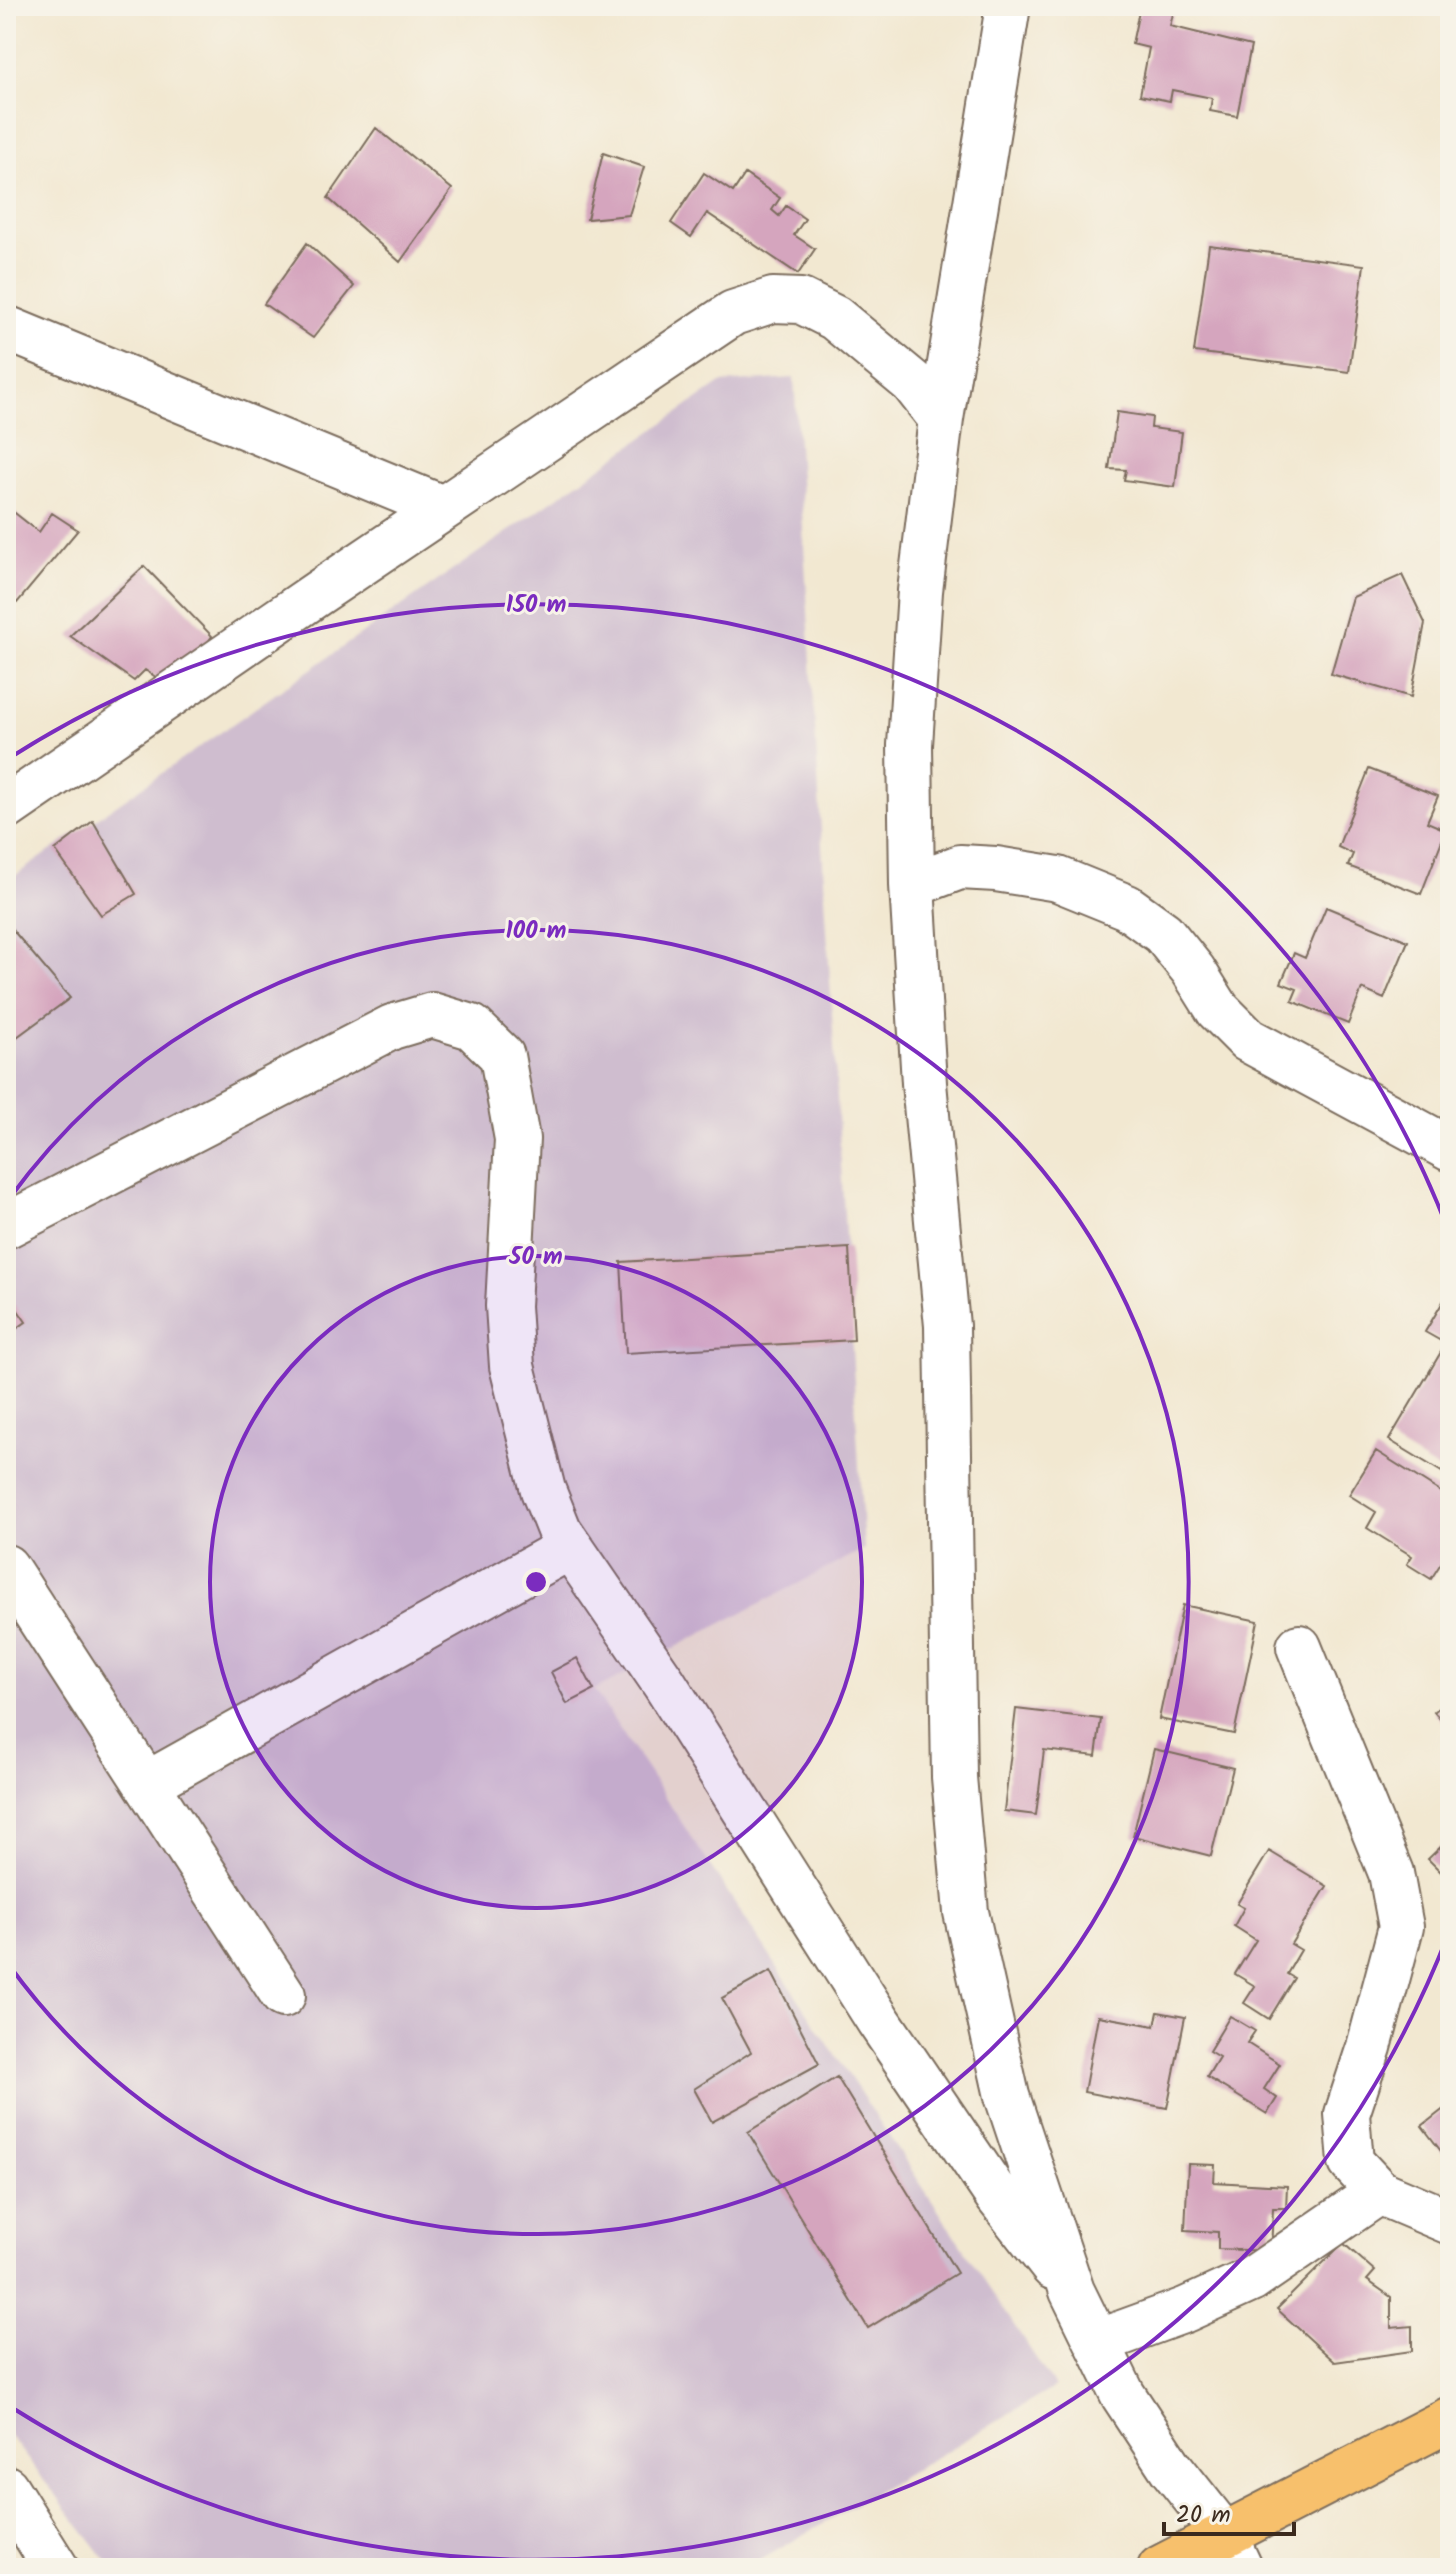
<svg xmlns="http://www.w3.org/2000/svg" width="1456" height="2574" font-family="Kalam,sans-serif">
  <rect width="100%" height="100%" fill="#f7f3e8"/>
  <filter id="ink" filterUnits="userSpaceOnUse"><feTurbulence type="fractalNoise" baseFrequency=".0125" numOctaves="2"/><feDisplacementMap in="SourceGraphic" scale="16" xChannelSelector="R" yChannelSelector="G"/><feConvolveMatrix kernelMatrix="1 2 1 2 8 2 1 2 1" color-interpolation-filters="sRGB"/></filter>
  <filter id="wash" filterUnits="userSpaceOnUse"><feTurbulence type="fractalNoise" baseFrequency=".006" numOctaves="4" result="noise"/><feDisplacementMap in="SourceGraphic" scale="32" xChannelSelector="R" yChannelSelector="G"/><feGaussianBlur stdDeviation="1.8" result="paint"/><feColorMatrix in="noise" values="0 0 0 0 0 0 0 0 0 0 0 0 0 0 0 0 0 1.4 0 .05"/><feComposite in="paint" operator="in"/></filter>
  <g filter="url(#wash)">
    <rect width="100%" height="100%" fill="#f2e8d1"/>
    <path fill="#cfbdcf" d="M794 378 864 1549 594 1690 1055 2387 747 2568H112L6 2431V882L721 383Z"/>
    <g id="blocks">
      <path fill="#d5a5be" d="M1140 6H1175L1170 26 1251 46 1237 116 1210 111 1212 98 1172 90 1170 101 1140 95 1149 48 1132 44Z
        M376 128 452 189 400 262 328 198Z
        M603 153 644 167 629 215 587 219Z
        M704 173 733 192 745 174 780 198 772 210 779 216 786 206 805 219 794 235 815 249 798 274 707 213 691 237 671 223Z
        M307 243 354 286 313 338 264 304Z
        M1209 245 1364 265 1349 372 1194 352Z
        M1117 412 1152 417 1151 428 1182 432 1175 487 1124 480 1126 470 1109 469Z
        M6 506 39 532 52 513 78 530 17 603 6 595Z
        M144 566 212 636 176 690 145 670 134 681 70 636Z
        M1402 575 1425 623 1411 697 1331 674 1353 597Z
        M1369 769 1438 796 1427 822 1446 830 1421 894 1348 866 1353 854 1338 847Z
        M93 821 136 894 101 915 55 850Z
        M1326 907 1408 941 1384 999 1362 989 1348 1024 1292 1001 1297 989 1281 983 1294 953 1305 958Z
        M6 922 70 998 6 1045Z
        M849 1248 854 1340 626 1353 621 1262Z
        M1450 1290V1346L1425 1332Z
        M6 1293 26 1322 6 1336Z
        M1444 1347 1450 1351V1477L1389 1440Z
        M1376 1451 1450 1498V1549L1431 1579 1407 1564 1412 1556 1367 1528 1376 1512 1349 1495Z
        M1183 1605 1258 1621 1234 1734 1159 1719Z
        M577 1658 594 1690 567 1704 551 1672Z
        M1450 1698V1730L1434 1712Z
        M1016 1709 1101 1719 1096 1756 1044 1750 1036 1815 1004 1811Z
        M1154 1749 1233 1768 1211 1856 1133 1836Z
        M1450 1838V1881L1428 1859Z
        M1269 1851 1327 1886 1291 1944 1301 1950 1287 1974 1294 1978 1269 2019 1244 2003 1255 1986 1235 1974 1256 1940 1234 1926 1244 1908 1237 1904Z
        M771 1971 819 2064 712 2122 694 2089 751 2052 722 1998Z
        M1158 2012 1185 2017 1167 2108 1084 2092 1098 2016 1155 2026Z
        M1230 2016 1255 2031 1247 2043 1280 2064 1264 2089 1277 2098 1267 2114 1207 2077 1219 2057 1209 2051Z
        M837 2077 957 2273 868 2328 748 2132Z
        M1450 2104V2163L1422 2126Z
        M1188 2164 1215 2165 1214 2182 1287 2186 1286 2208H1273L1271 2251 1218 2249V2232L1185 2230Z
        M1343 2243 1375 2271 1367 2280 1391 2297V2328L1412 2326V2351L1335 2362 1277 2309Z"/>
    </g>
  </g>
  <g filter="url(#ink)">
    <use href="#blocks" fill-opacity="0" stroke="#7b6c5d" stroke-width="2"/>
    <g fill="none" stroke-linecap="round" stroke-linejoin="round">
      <g stroke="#7b6c5d" stroke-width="48">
        <path id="minor" d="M1008 6 941 419 920 591 910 745 912 885 924 1083 947 1326 954 1777 966 1912 1007 2096 1072 2291 1123 2395 1171 2468 1225 2536 1240 2568
          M6 328 443 508
          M6 808 318 593 733 313 773 300 801 301 835 318 912 382 941 419
          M912 885 960 867 996 869 1058 879 1127 907 1163 933 1193 970 1218 1010 1248 1040 1450 1149
          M6 1226 392 1027 432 1015 472 1027 502 1056 517 1139 508 1306 512 1366 543 1490 559 1530 664 1683 878 2020 998 2197 1053 2267
          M6 1567 283 1995
          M1299 1647 1391 1873 1401 1927 1369 2047 1347 2114 1351 2162 1379 2192 1450 2222
          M147 1784 570 1547
          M1097 2342 1185 2310 1251 2280 1379 2192
          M6 2488 56 2568"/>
      </g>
      <g stroke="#7b6c5d" stroke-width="48">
        <path id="major" d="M1160 2568 1450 2419"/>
      </g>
      <use href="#minor" stroke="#fff" stroke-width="44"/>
      <use href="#major" stroke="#f7c06c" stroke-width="44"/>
    </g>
  </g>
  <circle cx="536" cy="1582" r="326" fill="#7b2cbf" fill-opacity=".12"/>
  <g fill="none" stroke="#7b2cbf" stroke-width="4">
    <circle cx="536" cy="1582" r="326"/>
    <path d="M9 1199A652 652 0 1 1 9 1965"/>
    <path d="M1449 1932A978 978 0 0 1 11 2407M11 757A978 978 0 0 1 1449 1232"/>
  </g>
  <circle cx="536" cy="1582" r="12" fill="#7b2cbf" stroke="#f7f3e8" stroke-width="4"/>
  <g font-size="24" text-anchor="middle" font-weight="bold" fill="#7b2cbf" stroke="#f7f3e8" stroke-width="6" stroke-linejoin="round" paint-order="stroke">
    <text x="536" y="612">150 m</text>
    <text x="536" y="938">100 m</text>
    <text x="536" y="1264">50 m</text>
  </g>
  <rect width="1456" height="2574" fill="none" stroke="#f7f3e8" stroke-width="32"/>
  <path d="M1164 2522v12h130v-12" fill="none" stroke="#3b2a1e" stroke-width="4"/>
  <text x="1176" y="2522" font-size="24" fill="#3b2a1e" stroke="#f7f3e8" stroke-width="6" paint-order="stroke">20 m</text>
</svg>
